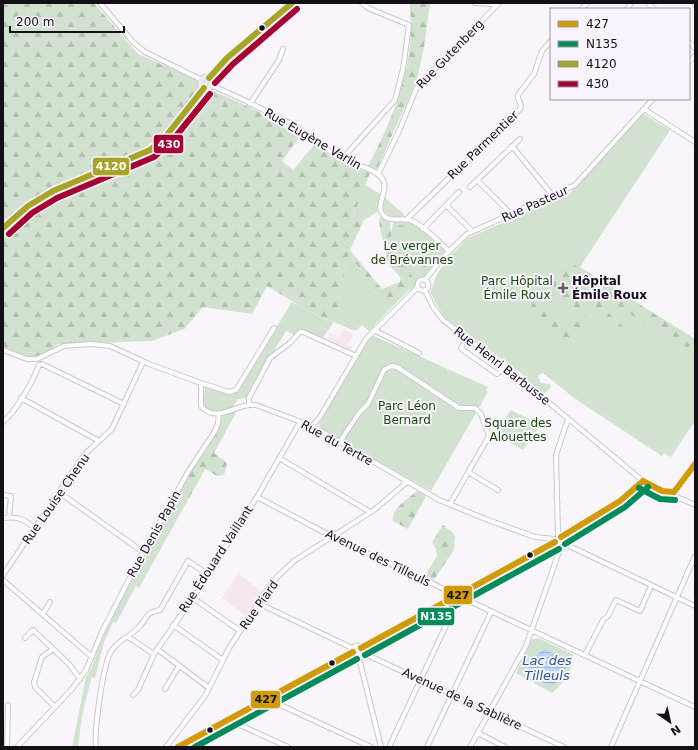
<svg xmlns="http://www.w3.org/2000/svg" width="698" height="750" font-family="'DejaVu Sans',sans-serif">
  <defs>
    <pattern id="forest-firs" width="22" height="20" patternUnits="userSpaceOnUse"><rect width="22" height="20" fill="#d2e1d0"/><path d="M5 1l3.5 6h-7zM16 11l3.5 6h-7z" fill="#b3c0b2"/></pattern>
    <pattern id="water-rules" width="6" height="5" patternUnits="userSpaceOnUse"><rect width="6" height="5" fill="#bad5f5"/><path d="M0 2.5h6" fill="none" stroke="#9fb6d1"/></pattern>
  </defs>
  <rect width="100%" height="100%" fill="#f8f5fb"/>
  <path fill="#f6e8ef" d="M343 329 354 334 349 343H347L346 345 352 347 350 351 327 341 329 333 339 337Z
    M238 574 263 592 246 616 222 598Z"/>
  <path fill="#d2e1d0" d="M644 114 670 130 580 267 695 339V424L692 425 671 457 664 453 662 456 574 398 543 373 540 374 538 377 541 383 550 384 551 387 542 396 521 373 443 316 430 292 437 274 450 256 468 238 570 193 640 116Z
    M365 185 380 194 377 212 364 220 354 214Z
    M384 197 405 215C394 219 385 217 382 205Z
    M394 220 414 221 449 251 425 280 412 291 385 260Z
    M349 253 388 311 369 331 362 325 355 331 334 322 322 339 302 329 295 335 286 331 246 398 238 399 233 407 214 413C201 408 204 400 205 388L207 386 234 395 292 302 328 321 339 311 342 284Z
    M374 336 488 387 486 391 488 392 431 491 321 430 319 424 369 338Z
    M511 410 531 420 535 416 542 422 523 450 495 434Z
    M237 411 139 588 136 586 116 623 113 622 104 642 95 678 92 677 91 679 82 716 78 747H72L86 677 91 669 106 630 145 554 190 473 218 428 222 416Z
    M538 638 573 654C574 669 563 684 552 693L516 673 531 640Z"/>
  <path fill="url(#forest-firs)" d="M3 3H94L138 54 197 80 202 88 216 92 260 112 266 119 300 136 282 161 293 170 314 145 341 162 370 173 354 214 364 220 350 250 382 289 400 282C402 273 394 270 390 263 386 255 379 227 379 219L382 217 390 222 391 235 396 259 405 266 412 276 415 284 388 311 349 253 342 284 339 311 329 321 300 306 267 286 252 314 203 307 184 329 152 341 58 344 46 354 25 358 3 347Z
    M410 3H430L424 48 417 79 377 169 368 166C388 129 405 88 410 46 412 32 410 17 410 3Z
    M399 225 405 226C402 248 420 248 427 261L429 262 441 250 444 253 427 272 398 231Z
    M569 262 614 288 694 339 688 348 673 340 666 331 651 323H644L613 303 606 306 607 312 623 326 606 328C602 320 596 316 592 310 585 300 590 292 581 280L575 283 573 289 574 295 581 299C586 311 588 319 581 331 578 335 575 336 571 338 551 347 549 329 540 317 538 314 533 312 530 310L532 304 541 299 545 300 567 322 576 323 582 319 580 310 549 292 548 285 564 263Z
    M218 428 226 431 214 453 227 463 224 475 217 476 205 469 188 500 178 494Z
    M417 491 426 496 408 529 393 521C391 508 408 499 417 491Z
    M443 525 453 533 455 539 454 550 433 581 425 576 437 556 436 549 432 542Z"/>
  <path fill="url(#water-rules)" d="M544 649 565 659C568 671 564 676 555 684 542 686 535 678 529 668L531 660Z"/>
  <g fill="none" stroke-linecap="round" stroke-linejoin="round">
    <g stroke="#cac6cd" stroke-width="6">
      <path id="minor" d="M100 3 133 42 145 52 202 80
        M475 3 493 4 496 6
        M648 3 654 9
        M694 3 695 5
        M582 9 587 3
        M627 9 631 3
        M689 42 695 48
        M689 62 695 56
        M211 85C240 98 271 112 298 128 313 138 327 151 343 159 355 165 373 168 381 177 392 189 372 206 385 217 393 222 403 217 412 221 423 225 440 243 449 251
        M250 104 279 60 283 49
        M644 109 695 142
        M512 146 553 196
        M343 158 395 100 403 69 409 25 368 8 362 3
        M378 174 399 131 416 89 499 3
        M477 180 511 214
        M470 187 520 139
        M446 205 459 192
        M407 219 520 109 521 105 518 98V95L534 74 542 51 551 41
        M423 229 446 205 472 231
        M417.5 285a5.5 5.5 0 1 1 11 0a5.5 5.5 0 1 1-11 0Z
        M425 280 444 256 467 234 575 185 653 99
        M425 290 433 307 443 320 512 372 643 481C652 485 664 495 674 492
        M374 330 419 353
        M466 338 461 348 463 350 497 374 505 367
        M3 350 27 359H37L64 346 91 344 110 346 149 364 201 383V406C216 425 238 402 256 405L312 426 439 500 488 520 535 537 554 539
        M42 364 124 404
        M201 383 229 392 236 390 274 328
        M21 398 99 441
        M249 404V398L270 358 290 343 300 332H303L356 356
        M3 422C16 411 33 382 39 365
        M312 426 320 417 366 339 418 287
        M339 443 359 413 368 404 384 370 391 366 397 367 459 408H475L481 414 489 436 450 504
        M279 458 370 512
        M468 472 498 490
        M674 492 695 464
        M674 492 677 497 695 505
        M60 493 143 552
        M3 495 11 496 9 517
        M257 497 333 537 695 707
        M3 518C17 516 25 519 35 529
        M558 535 556 455 568 419
        M561 537 620 501 643 481
        M561 542 695 606
        M3 575 84 455 112 429 143 362
        M3 580 92 657
        M193 598 240 631
        M258 603 352 648
        M43 614 50 602
        M173 625 223 660
        M128 637 154 654
        M25 638 33 630 69 664 80 679
        M352.5 650a4.5 4.5 0 1 1 9 0a4.5 4.5 0 1 1-9 0Z
        M361 648 555 542
        M53 649 42 657 34 682 35 687 55 707
        M157 649 209 688
        M361 652 564 747
        M358 654 381 747
        M585 655 603 620 608 616 616 600 640 611 651 586
        M165 689 179 666
        M133 695 138 690 154 654 193 598 257 497 300 422
        M269 697 272 701 371 747
        M230 718 231 721 288 747
        M478 733 505 747
        M7 747 8 705
        M17 747 72 689 86 670 102 632 143 552 188 472 215 431 218 423 219 413
        M96 747C94 731 103 662 112 650 118 641 130 636 138 628 149 617 144 613 160 610L188 561 207 574
        M166 747 205 696 229 648 273 581 294 561 374 510 407 482
        M178 747 353 652
        M389 747 457 602 458 595
        M427 747 491 612
        M470 747 526 646 559 552 558 543
        M611 747 695 556"/>
    </g>
    <g stroke="#d2d0d4" stroke-width="8">
      <path id="major" d="M200.5 83a5.5 5.5 0 1 1 11 0a5.5 5.5 0 1 1-11 0Z
        M209 78 227 58 292 3
        M3 228C36 193 68 185 111 167 124 162 138 157 150 150 174 134 184 107 204 88"/>
    </g>
    <use href="#minor" stroke="#fefefe" stroke-width="4"/>
    <use href="#major" stroke="#f0e8ea" stroke-width="5.5"/>
    <g stroke="#f8f3fd" stroke-width="9">
      <path id="bus-1" d="M643 481 662 491 674 492
        M674 492 695 464
        M561 537 620 501 643 481
        M361 648 555 542
        M178 747 353 652"/>
    </g>
    <g stroke="#f8f3fd" stroke-width="9">
      <path id="bus-2" d="M639 488 660 499 675 500
        M565 544 625 507 648 487
        M365 655 559 549
        M195 747 357 659"/>
    </g>
    <g stroke="#f8f3fd" stroke-width="9">
      <path id="bus-3" d="M209 78 227 58 292 3
        M3 228 28 206 53 191 150 150 166 136 204 88"/>
    </g>
    <g stroke="#f8f3fd" stroke-width="9">
      <path id="bus-4" d="M215 83 233 64 297 9
        M9 234 32 213 57 198 154 157 172 141 210 94"/>
    </g>
    <use href="#bus-1" stroke="#d09b05" stroke-width="6"/>
    <use href="#bus-2" stroke="#008b5a" stroke-width="6"/>
    <use href="#bus-3" stroke="#a8a426" stroke-width="6"/>
    <use href="#bus-4" stroke="#a50034" stroke-width="6"/>
  </g>
  <g fill="#130f17" stroke="#f8f3fd" stroke-width="1.5">
    <circle cx="262" cy="28" r="3.5"/>
    <circle cx="530" cy="555" r="3.5"/>
    <circle cx="332" cy="663" r="3.5"/>
    <circle cx="210" cy="730" r="3.5"/>
  </g>
  <path fill="#636067" stroke="#f8f3fd" stroke-width="1.5" d="M561 282h4v4h4v4h-4v4h-4v-4h-4v-4h4z"/>
  <g text-anchor="middle" dominant-baseline="central" stroke-width="4" stroke-linejoin="round" paint-order="stroke">
    <g font-size="12" fill="#130f17" stroke="#f8f3fd">
      <text transform="translate(450 54) rotate(-46)">Rue Gutenberg</text>
      <text transform="translate(313 139) rotate(30)">Rue Eugène Varlin</text>
      <text transform="translate(483 145) rotate(-44)">Rue Parmentier</text>
      <text transform="translate(535 204) rotate(-24)">Rue Pasteur</text>
      <text transform="translate(502 366) rotate(38)">Rue Henri Barbusse</text>
      <text transform="translate(337 443) rotate(29)">Rue du Tertre</text>
      <text transform="translate(56 499) rotate(-55)">Rue Louise Chenu</text>
      <text transform="translate(154 534) rotate(-61)">Rue Denis Papin</text>
      <text transform="translate(378 558) rotate(26)">Avenue des Tilleuls</text>
      <text transform="translate(216 559) rotate(-57)">Rue Édouard Vaillant</text>
      <text transform="translate(259 605) rotate(-55)">Rue Piard</text>
      <text transform="translate(462 699) rotate(25)">Avenue de la Sablière</text>
    </g>
    <g font-size="12" fill="#1b4b0b" stroke="#f8f3fd">
      <text x="412" y="246">Le verger<tspan x="412" dy="14">de Brévannes</tspan></text>
      <text x="517" y="281">Parc Hôpital<tspan x="517" dy="14">Émile Roux</tspan></text>
      <text x="407" y="406">Parc Léon<tspan x="407" dy="14">Bernard</tspan></text>
      <text x="518" y="423">Square des<tspan x="518" dy="14">Alouettes</tspan></text>
    </g>
    <g font-size="12" font-weight="bold" fill="#130f17" stroke="#f8f3fd" text-anchor="start">
      <text x="572" y="281">Hôpital<tspan x="572" dy="14">Émile Roux</tspan></text>
    </g>
    <g font-size="13" font-style="italic" fill="#23598f" stroke="#f8f3fd">
      <text x="547" y="660">Lac des<tspan x="547" dy="15">Tilleuls</tspan></text>
    </g>
  </g>
  <g stroke="#f8f3fd" stroke-width="1.5">
    <rect x="153" y="134" width="31" height="20" rx="4" fill="#a50034"/>
    <rect x="92" y="157" width="38" height="19" rx="4" fill="#a8a426"/>
    <rect x="443" y="585" width="30" height="20" rx="4" fill="#d09b05"/>
    <rect x="417" y="607" width="38" height="19" rx="4" fill="#008b5a"/>
    <rect x="250" y="690" width="31" height="19" rx="4" fill="#d09b05"/>
  </g>
  <g font-size="11" text-anchor="middle" font-weight="bold" fill="#fff">
    <text x="169" y="148">430</text>
    <text x="111" y="170">4120</text>
    <text x="436" y="620">N135</text>
  </g>
  <g font-size="11" text-anchor="middle" font-weight="bold" fill="#111">
    <text x="458" y="599">427</text>
    <text x="266" y="703">427</text>
  </g>
  <rect width="698" height="750" fill="none" stroke="#130f17" stroke-width="8"/>
  <rect x="550" y="8" width="140" height="92" fill="#f8f3fd" stroke="#9c98a1"/>
  <rect x="558" y="21" width="20" height="6" fill="#d09b05" stroke="#9c98a1"/>
  <text x="586" y="28" font-size="12" fill="#130f17">427</text>
  <rect x="558" y="41" width="20" height="6" fill="#008b5a" stroke="#9c98a1"/>
  <text x="586" y="48" font-size="12" fill="#130f17">N135</text>
  <rect x="558" y="61" width="20" height="6" fill="#a8a426" stroke="#9c98a1"/>
  <text x="586" y="68" font-size="12" fill="#130f17">4120</text>
  <rect x="558" y="81" width="20" height="6" fill="#a50034" stroke="#9c98a1"/>
  <text x="586" y="88" font-size="12" fill="#130f17">430</text>
  <g transform="translate(670 722) rotate(146)" stroke="#f8f3fd" stroke-width="3" paint-order="stroke">
  <path d="M0-3L7 15L0 10L-7 15Z" fill="#130f17"/>
  <text y="-6" font-size="11" font-weight="bold" text-anchor="middle" fill="#130f17">N</text>
  </g>
  <path d="M10 26v6h114v-6" fill="none" stroke="#130f17" stroke-width="2"/>
  <text x="16" y="26" font-size="12" fill="#130f17" stroke="#f8f3fd" stroke-width="3" paint-order="stroke">200 m</text>
</svg>
